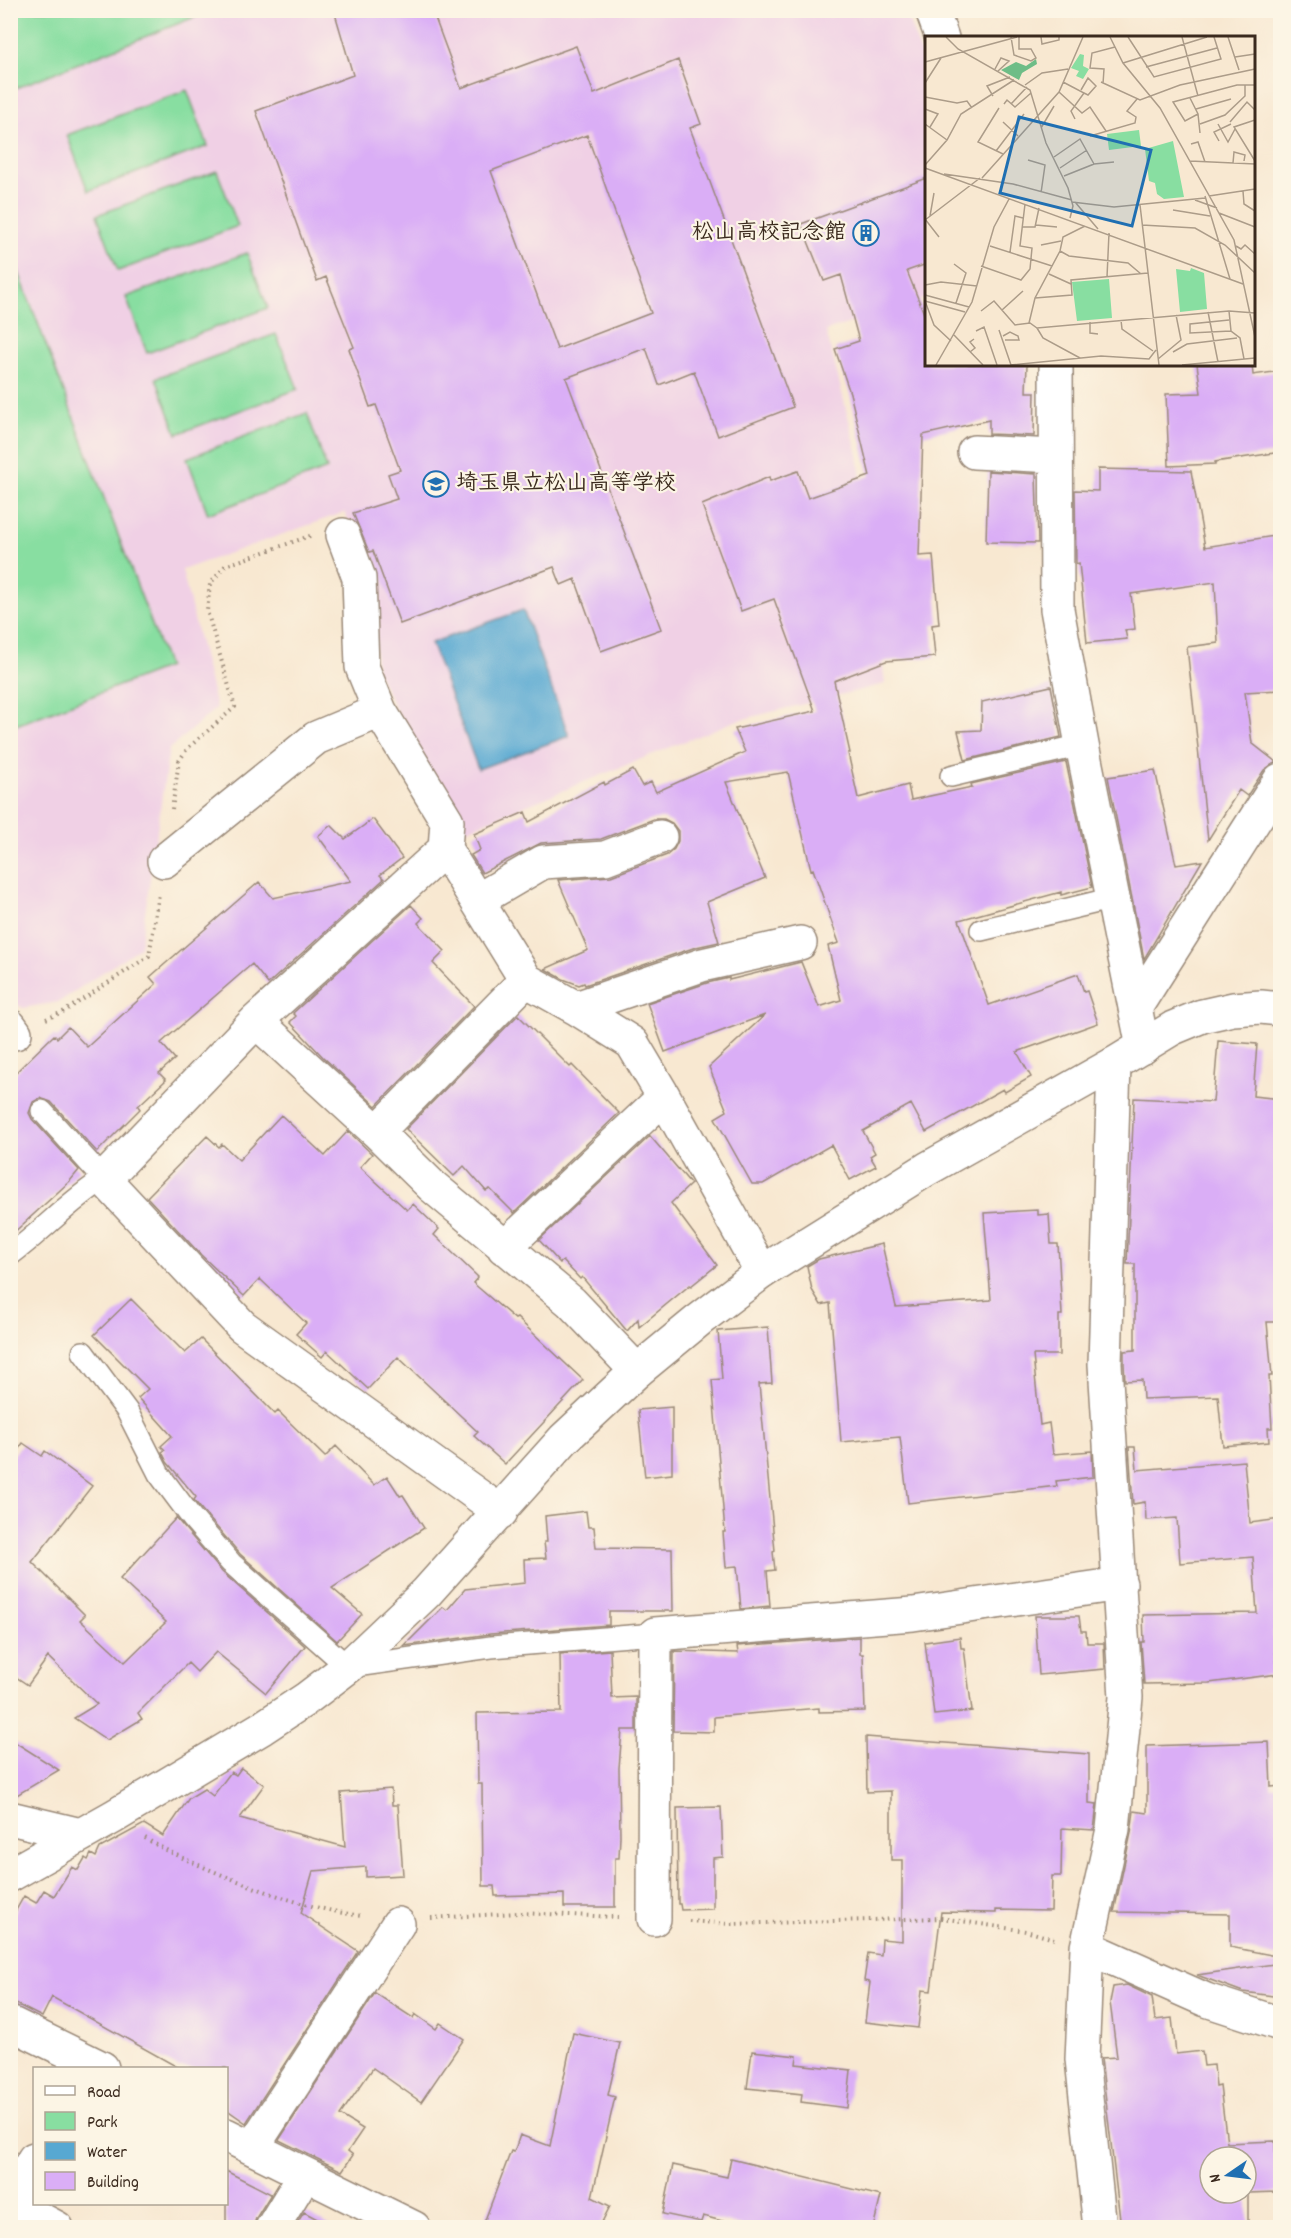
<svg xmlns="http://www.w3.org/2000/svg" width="1291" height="2238" font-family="Dekko,'Klee One',sans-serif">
  <rect width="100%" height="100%" fill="#fcf5e5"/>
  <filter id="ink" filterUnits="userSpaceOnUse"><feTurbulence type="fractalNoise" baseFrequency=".0167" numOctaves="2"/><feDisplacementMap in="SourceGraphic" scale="12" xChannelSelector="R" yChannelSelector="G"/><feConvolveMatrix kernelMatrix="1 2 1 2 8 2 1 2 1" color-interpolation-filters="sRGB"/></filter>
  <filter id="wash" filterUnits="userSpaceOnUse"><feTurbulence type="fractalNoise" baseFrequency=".008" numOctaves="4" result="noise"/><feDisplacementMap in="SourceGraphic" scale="24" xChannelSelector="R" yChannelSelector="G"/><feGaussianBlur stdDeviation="1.35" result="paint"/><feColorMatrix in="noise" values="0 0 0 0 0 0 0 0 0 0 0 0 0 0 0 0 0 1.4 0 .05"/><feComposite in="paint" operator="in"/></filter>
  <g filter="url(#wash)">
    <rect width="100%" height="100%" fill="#f8e8d1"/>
    <path fill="#f0d0e5" d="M10 11H905L926 67V298L826 331 858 455 885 684 735 721 458 833 376 670 373 583 345 512 182 570 216 708 169 749 140 947 59 1002 23 1008 11 1001Z"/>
    <path fill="#88dea1" stroke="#628460" stroke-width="1.5" d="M11 10H210V11L11 90Z
      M187 90 208 146 88 191 67 135Z
      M217 171 238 226 118 271 97 215Z
      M11 252 168 667 11 727H10Z
      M247 253 268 308 147 353 126 297Z
      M276 334 298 389 177 434 156 378Z
      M307 413 327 469 208 514 187 458Z"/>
    <path fill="#57a8d2" stroke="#496978" stroke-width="1.5" d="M523 610 569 736 478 769 431 643Z"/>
    <g id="blocks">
      <path fill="#daaef6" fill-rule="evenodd" d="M334 10H432L461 88 576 46 594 94 678 60 701 124 690 128 793 407 718 436 694 371 659 385 646 348 566 378 661 629 601 651 575 579 561 585 554 567 400 624 373 551 369 552 353 513 397 499 388 474 400 470 376 405 370 407 349 349 354 347 326 277 317 281 256 111 353 75ZM587 135 651 313 557 349 491 171Z
        M927 178V264L907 271 927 321V364H1027L1026 392H1035L1034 436 989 434V420L923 435 919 556 933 555 939 624 932 625 935 657 886 661 834 681 850 753H848L858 798 908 785 911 800 972 787 971 784 1066 762 1092 887 1061 895V892L959 920 989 1005 1078 974 1084 992 1087 991 1098 1023 1017 1052 1031 1077 1005 1092 1003 1089 926 1132 911 1104 863 1131 875 1153 870 1156 876 1166 850 1180 831 1145 763 1184H752L715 1118 727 1111 709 1067 765 1015 665 1052 647 1003 707 983 729 978V980L801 962 819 1007 841 1000 828 946 839 943 813 869 811 870 788 772 726 782 765 878 707 902 719 942 696 947 585 985 584 983 579 985 563 979 545 969 588 950 558 880 611 876 667 855 674 849 678 841V831L672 823 664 819H654L601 839 541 843 482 873 471 855 480 850 474 834 525 812 529 822 604 782 605 785 633 770 642 786 651 782 656 792 745 752 735 729 815 711 774 599 741 611 702 505 769 477 770 481 798 471 808 498 870 476 850 393 835 349 859 341 841 275 824 281 801 224Z
        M1197 364H1252L1253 375 1281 371V452L1215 462V464L1169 466 1166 394 1201 393Z
        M1098 469 1191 471 1205 547 1281 535V690L1245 692 1252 743 1276 762 1264 770 1247 796 1239 790 1208 840 1187 647 1218 643 1215 582 1131 594 1135 629 1125 630 1127 639 1087 643 1079 563 1076 564 1075 490 1098 491Z
        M988 471 1036 474 1038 543 986 542Z
        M1051 686 1061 737 965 760 958 731 981 730 982 702Z
        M1155 770 1176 865 1202 861 1144 959 1108 777Z
        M373 819 402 858 380 875 384 879 268 984 252 964 161 1043 175 1059 159 1073 166 1080 138 1106 140 1109 97 1152 51 1102 40 1098 33 1102 29 1113 32 1119 79 1170 70 1181 10 1236V1078L54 1035 57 1038 68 1027 87 1047 156 984 150 977 259 882 273 898 351 881 318 836 331 825 345 839Z
        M411 905 423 918 418 923 445 951 433 963 474 1006 376 1106 323 1057 290 1022 296 1016 293 1013Z
        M518 1015 570 1067 572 1065 619 1113 514 1213 490 1189 486 1191 464 1166 454 1176 406 1129Z
        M1218 1041 1257 1044 1253 1096 1281 1099V1322H1267L1272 1376H1269L1272 1428H1268L1269 1442 1223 1446 1218 1396 1143 1399 1142 1380 1125 1381 1124 1364V1351L1135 1350V1264H1127L1134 1098 1213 1102Z
        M281 1115 325 1156 348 1131 372 1154 360 1167 407 1210 413 1204 439 1229 434 1235 478 1277 473 1283 515 1319 517 1318 583 1380 505 1464 474 1436 478 1432 398 1357 368 1389 327 1351 322 1357 296 1334 306 1323 260 1279 244 1296 201 1255 147 1197 207 1136 219 1147 222 1144 239 1160Z
        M650 1136 691 1184 671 1203 717 1265 691 1286 690 1285 639 1327 638 1319 627 1331 582 1277 580 1279 563 1261 560 1263 539 1240Z
        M1038 1210V1215L1049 1214 1051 1244H1058L1062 1315H1059V1355H1033L1040 1425 1049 1423 1053 1454 1092 1451 1093 1477 1056 1481 1057 1486 908 1503 900 1437 841 1442 830 1303 821 1305 812 1290 807 1266 819 1259 882 1244 896 1307 991 1300 984 1213Z
        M131 1299 185 1353 201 1339 275 1414 278 1411 325 1457 336 1446 374 1485 387 1476 400 1496 403 1495 424 1528 332 1588 362 1614 337 1641 240 1554 202 1510 194 1500 196 1497 167 1462 162 1452 165 1450 161 1446 172 1436 138 1398 148 1389 94 1335Z
        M768 1327 772 1383 759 1384 775 1551 773 1552 775 1570 767 1571 770 1606 741 1609 737 1566 726 1567 723 1532H725L712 1380 722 1379 718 1331Z
        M672 1407V1474L645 1477 638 1410Z
        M23 1443 42 1456 45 1451 92 1486 32 1562 85 1615 80 1620 125 1662 166 1622 120 1579 176 1518 222 1572 305 1646 266 1693 216 1652 197 1672 188 1663 138 1713 142 1719 107 1740 74 1718 97 1704 48 1657 28 1685 10 1673V1460Z
        M1129 1447H1135L1137 1470 1244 1461 1250 1523 1281 1519V1631H1273L1278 1674 1209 1683 1144 1684 1141 1642H1144L1143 1615 1257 1613 1253 1557 1180 1563 1177 1518 1146 1520 1145 1502 1133 1504Z
        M586 1511 588 1527H594L596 1548 672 1549 673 1611H609V1625L490 1634 404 1646 443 1607 447 1610 465 1589 525 1583 524 1559 546 1558 544 1542H547L545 1516Z
        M1035 1616H1079L1081 1631H1086L1087 1643H1104L1105 1669 1039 1675Z
        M860 1637V1654H863L865 1711 819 1712V1708L714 1717V1732L673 1731 674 1651 738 1653 737 1646Z
        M960 1637 961 1648H964L972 1711 934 1715 925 1642Z
        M610 1650 612 1698 636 1697V1730H622L619 1768 620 1836 619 1858H615V1907H564V1894L495 1896 494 1886H483L482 1784H478L477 1713 561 1712 560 1654Z
        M866 1737 1089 1754V1803L1097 1804 1094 1830 1062 1828 1061 1876H1052L1051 1911 996 1910V1913L941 1912 931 1991 922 1990 918 2028 865 2022 870 1982 864 1981 868 1953 881 1955 882 1939 902 1941V1860H891V1791L867 1792Z
        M10 1739 59 1770 10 1799Z
        M1269 1742 1271 1787 1281 1786V1957L1230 1947V1914L1114 1912 1131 1833 1134 1811 1147 1813V1746Z
        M241 1768 264 1785 240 1818 345 1847 341 1793 391 1789 392 1805H398L403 1875 366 1877V1867L313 1871 301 1913 358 1951 246 2123 226 2109V2068H179L52 1997 42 2017 10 2001V1921L24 1896 36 1903 44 1890 54 1896 72 1867 78 1870 85 1858 88 1860 91 1854 96 1857 100 1848 144 1824 163 1836 189 1798 204 1789 213 1796 231 1772 236 1775Z
        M721 1807 723 1857 713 1858V1909L681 1910 680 1904H678L677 1808Z
        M1281 1963V1997L1243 1992 1197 1975Z
        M1127 1985 1152 1997 1155 2020 1172 2018 1176 2054 1202 2051 1204 2066 1214 2065 1216 2087 1220 2086 1227 2143 1275 2141 1277 2192 1248 2193V2228H1121L1101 2058 1117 2057 1110 2002 1113 1987ZM1210 2157H1246V2193H1210Z
        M375 1993 413 2018 415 2014 436 2029 440 2023 464 2039 421 2102 373 2068 340 2115 363 2129 348 2151 353 2155 342 2171 279 2140Z
        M573 2033 620 2043 608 2095 615 2097 592 2197 610 2206 599 2228H482L511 2151 514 2152 520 2135 550 2146Z
        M752 2051 797 2056 796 2064 851 2070 847 2108 801 2102 802 2094 747 2088Z
        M731 2159 881 2196 873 2228H748L703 2216 701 2222 663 2214 673 2165 727 2177Z
        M226 2171 271 2194 256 2218 253 2228H226Z
        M304 2212 334 2228H294Z"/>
    </g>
  </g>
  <g filter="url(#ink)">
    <use href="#blocks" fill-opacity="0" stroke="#9a8978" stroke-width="1.5"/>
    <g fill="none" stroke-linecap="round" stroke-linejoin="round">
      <g stroke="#9a8978" stroke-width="24">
        <path id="service" d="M951 776 1082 745
          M981 930 1114 898
          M10 1255C43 1231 70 1200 104 1179L42 1111
          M83 1352 127 1411 159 1474 192 1518 231 1563 348 1667 491 1647 655 1634"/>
      </g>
      <g stroke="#9a8978" stroke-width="36">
        <path id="minor" d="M932 10 942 38
          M1056 364 1057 609 1082 745 1143 1047
          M974 452 1055 456
          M343 535 359 578 362 667 380 711 447 821 445 849
          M164 861 316 738 380 711
          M478 900 543 862 605 858 660 837
          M576 1008 702 965 800 943
          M1135 1008 1280 780
          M256 1021 377 1132 432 1186 571 1302 637 1371
          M10 1026 15 1033
          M377 1132 526 980
          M504 1248 664 1097
          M501 1512 242 1326 104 1179 256 1021 445 849 526 980 576 1008 632 1043 664 1097 762 1272
          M10 1818 81 1835
          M654 1919 655 1634 913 1614 1120 1584
          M1087 1947 1206 2000 1280 2024
          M10 2023 102 2068
          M226 2135 414 2228
          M252 2148 398 1924
          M10 2202 34 2159
          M10 2203 57 2228
          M272 2228 305 2174
          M1100 2228 1082 2059 1087 1947 1113 1829 1126 1697 1105 1364 1114 1064"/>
      </g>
      <g stroke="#9a8978" stroke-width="36">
        <path id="tertiary" d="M10 1875 113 1817 262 1728 306 1699 348 1667 426 1593 564 1439 637 1371 699 1320 762 1272 927 1169 1114 1064 1173 1028 1202 1016 1233 1009 1261 1007 1280 1009"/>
      </g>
      <path stroke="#9a8978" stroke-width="4" stroke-dasharray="1.5 4.5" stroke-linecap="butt" d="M172 809 179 761 187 749 235 707 207 611 210 584 225 566 310 536
        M46 1019 65 1011 149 956 159 894
        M145 1838C169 1853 194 1863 220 1874 268 1893 310 1909 362 1916
        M431 1918 518 1913 618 1917
        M689 1921 730 1924 941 1918 1026 1931 1054 1939"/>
      <use href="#service" stroke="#fff" stroke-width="21"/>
      <use href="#minor" stroke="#fff" stroke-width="33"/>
      <use href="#tertiary" stroke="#fff" stroke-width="33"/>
    </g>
  </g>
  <defs>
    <g id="building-ring" transform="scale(1.35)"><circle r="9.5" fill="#fcf5e5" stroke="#1f6fb2" stroke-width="1.5"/><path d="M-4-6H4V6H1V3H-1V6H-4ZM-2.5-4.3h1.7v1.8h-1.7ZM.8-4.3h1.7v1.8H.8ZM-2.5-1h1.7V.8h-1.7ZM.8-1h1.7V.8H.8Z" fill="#1f6fb2"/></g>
    <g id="school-ring" transform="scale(1.35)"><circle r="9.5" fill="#fcf5e5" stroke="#1f6fb2" stroke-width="1.5"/><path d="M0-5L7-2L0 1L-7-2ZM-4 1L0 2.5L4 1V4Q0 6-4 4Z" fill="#1f6fb2"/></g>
  </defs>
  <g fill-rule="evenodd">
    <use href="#building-ring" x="866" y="233"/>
    <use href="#school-ring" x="436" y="484"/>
  </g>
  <g text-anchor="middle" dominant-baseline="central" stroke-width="4.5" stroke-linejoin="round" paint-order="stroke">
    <g font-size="22" font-weight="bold" fill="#3b2a1e" stroke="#fcf5e5" text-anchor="end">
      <text x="846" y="233">松山高校記念館</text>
      <text x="456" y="484" text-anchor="start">埼玉県立松山高等学校</text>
    </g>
  </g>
  <g transform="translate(925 36)">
    <rect width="330" height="330" fill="#f8e8d1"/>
    <path d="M155 18 159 19 158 30 164 33 158 43 151 40 154 35 146 32ZM214 94 216 110 184 114 182 98ZM248 105 259 161 239 163 232 158 230 147 224 145 220 113ZM266 232 279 237 282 273 255 276 251 233 265 235ZM184 243 187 282 152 285 147 246Z" fill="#88dea1"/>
    <path d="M111 23 112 28 97 37 94 44 76 34 91 26 101 30Z" fill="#6ebd87"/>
    <path fill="none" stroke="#ac9c89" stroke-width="1.5" d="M21 1 33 13 105 54 121 107 143 152 148 170 145 182M86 1 89 19 106 25 111 22 106 13H94V1M116 1 117 8 134 4V1M185 1 198 27 235 72 309 204 330 301M203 1 229 41 296 23 289 1M257 1 273 60M303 1 314 34M310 21 330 18M0 26 92 1M198 27 282 1M221 31 292 12M70 33 76 22 84 25 73 35M138 46 159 57 146 75 150 83M176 46 215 64 255 49 330 33M0 47 16 22M178 48 179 33 165 32 167 17 190 11M100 49 117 37 143 33M156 54 163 42 171 50 163 59 159 57M134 56 157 77 165 71 181 95M68 60 62 50 85 41M0 61 32 67 42 65 47 72M265 62 273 78 275 97M79 68 82 64 90 71 106 57M86 68 102 51M74 72 53 106 78 118M0 73 13 78 5 91M271 73 306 63M273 78 260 85 248 66 312 49H330M330 84 309 91 330 125M78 86 93 100M305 86 322 66 330 74M0 88 22 104M275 88 300 79 320 60V49M293 88 303 106 310 93M116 92 129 70M165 100 210 87 211 81 202 75 212 63M294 105 289 96 306 88M266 108 273 106 280 126M71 115 99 78M129 121 155 103 169 128 139 140M103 124 120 129 116 157M265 125 330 128M308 127 309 116 320 119 319 125M169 128 189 126M0 129 22 104 36 78 89 44M0 132 318 248M135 132 162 114M19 138 88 148 147 164M57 142 134 56 158 1M318 155 319 168 330 175M280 160 305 243M284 160 330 153M270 164 292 172M147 166 189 171 280 162M150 166 173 193M215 169 234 329M248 174 285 180M294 177 330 191M5 180 9 157M0 183 14 201M0 184 55 142M111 189 132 191M217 189 270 192 300 209 330 237M97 191H110L114 172M116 209 136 205M65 210 127 230M311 210 316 213 320 209 330 218M135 215 144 220 203 227 216 238M85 216 90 180 98 182M29 228 41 237 31 267M56 230 96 244 105 233 107 212 95 210 100 168M124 238 146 248M182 241 184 197M0 249 16 246 52 250M0 259 44 271M110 262 147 259 146 244 223 237M0 265 9 289 26 305M0 265 40 276M77 274 98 255M56 275 69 265 90 289 105 287 112 292 304 275 330 277M304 275 306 295 315 302 319 323M283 276 293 326M196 284 197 293 228 315M304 284 265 288V297L306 295M165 286V297L173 298M104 287 110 262 135 215 138 201 160 190M112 292 118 302 155 322M74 294 86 329M51 295 59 291 72 329M29 299 58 329M78 300 85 296 93 300 94 304H80M45 316 50 312 45 306 49 303M248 316 262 308 312 302M233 323 256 304 251 279M11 329 47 266 69 191 84 163M85 329 176 320 224 323 231 314M257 329 330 322"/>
    <path fill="#1f6fb2" fill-opacity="0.15" stroke="#1f6fb2" stroke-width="3" d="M94 81 226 114 207 190 75 157Z"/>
    <rect width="330" height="330" fill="none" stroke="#3b2a1e" stroke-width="3"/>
  </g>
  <rect width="1291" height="2238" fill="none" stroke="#fcf5e5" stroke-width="36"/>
  <rect x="33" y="2067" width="195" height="138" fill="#fcf5e5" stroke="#afa495" stroke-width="1.5"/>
  <rect x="45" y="2086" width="30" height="9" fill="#ffffff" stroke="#afa495" stroke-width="1.5"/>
  <text x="87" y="2097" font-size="18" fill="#3b2a1e">Road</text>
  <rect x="45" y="2112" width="30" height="18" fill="#88dea1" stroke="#afa495" stroke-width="1.5"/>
  <text x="87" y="2127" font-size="18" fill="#3b2a1e">Park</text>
  <rect x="45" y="2142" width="30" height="18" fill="#57a8d2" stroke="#afa495" stroke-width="1.5"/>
  <text x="87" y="2157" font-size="18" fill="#3b2a1e">Water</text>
  <rect x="45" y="2172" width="30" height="18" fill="#daaef6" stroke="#afa495" stroke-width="1.5"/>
  <text x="87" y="2187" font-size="18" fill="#3b2a1e">Building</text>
  <g transform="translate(1228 2175) rotate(256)"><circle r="28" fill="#fcf5e5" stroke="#afa495" stroke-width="1.5"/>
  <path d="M0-4.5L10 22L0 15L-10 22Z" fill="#1f6fb2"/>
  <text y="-9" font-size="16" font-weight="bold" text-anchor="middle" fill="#3b2a1e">N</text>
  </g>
</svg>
